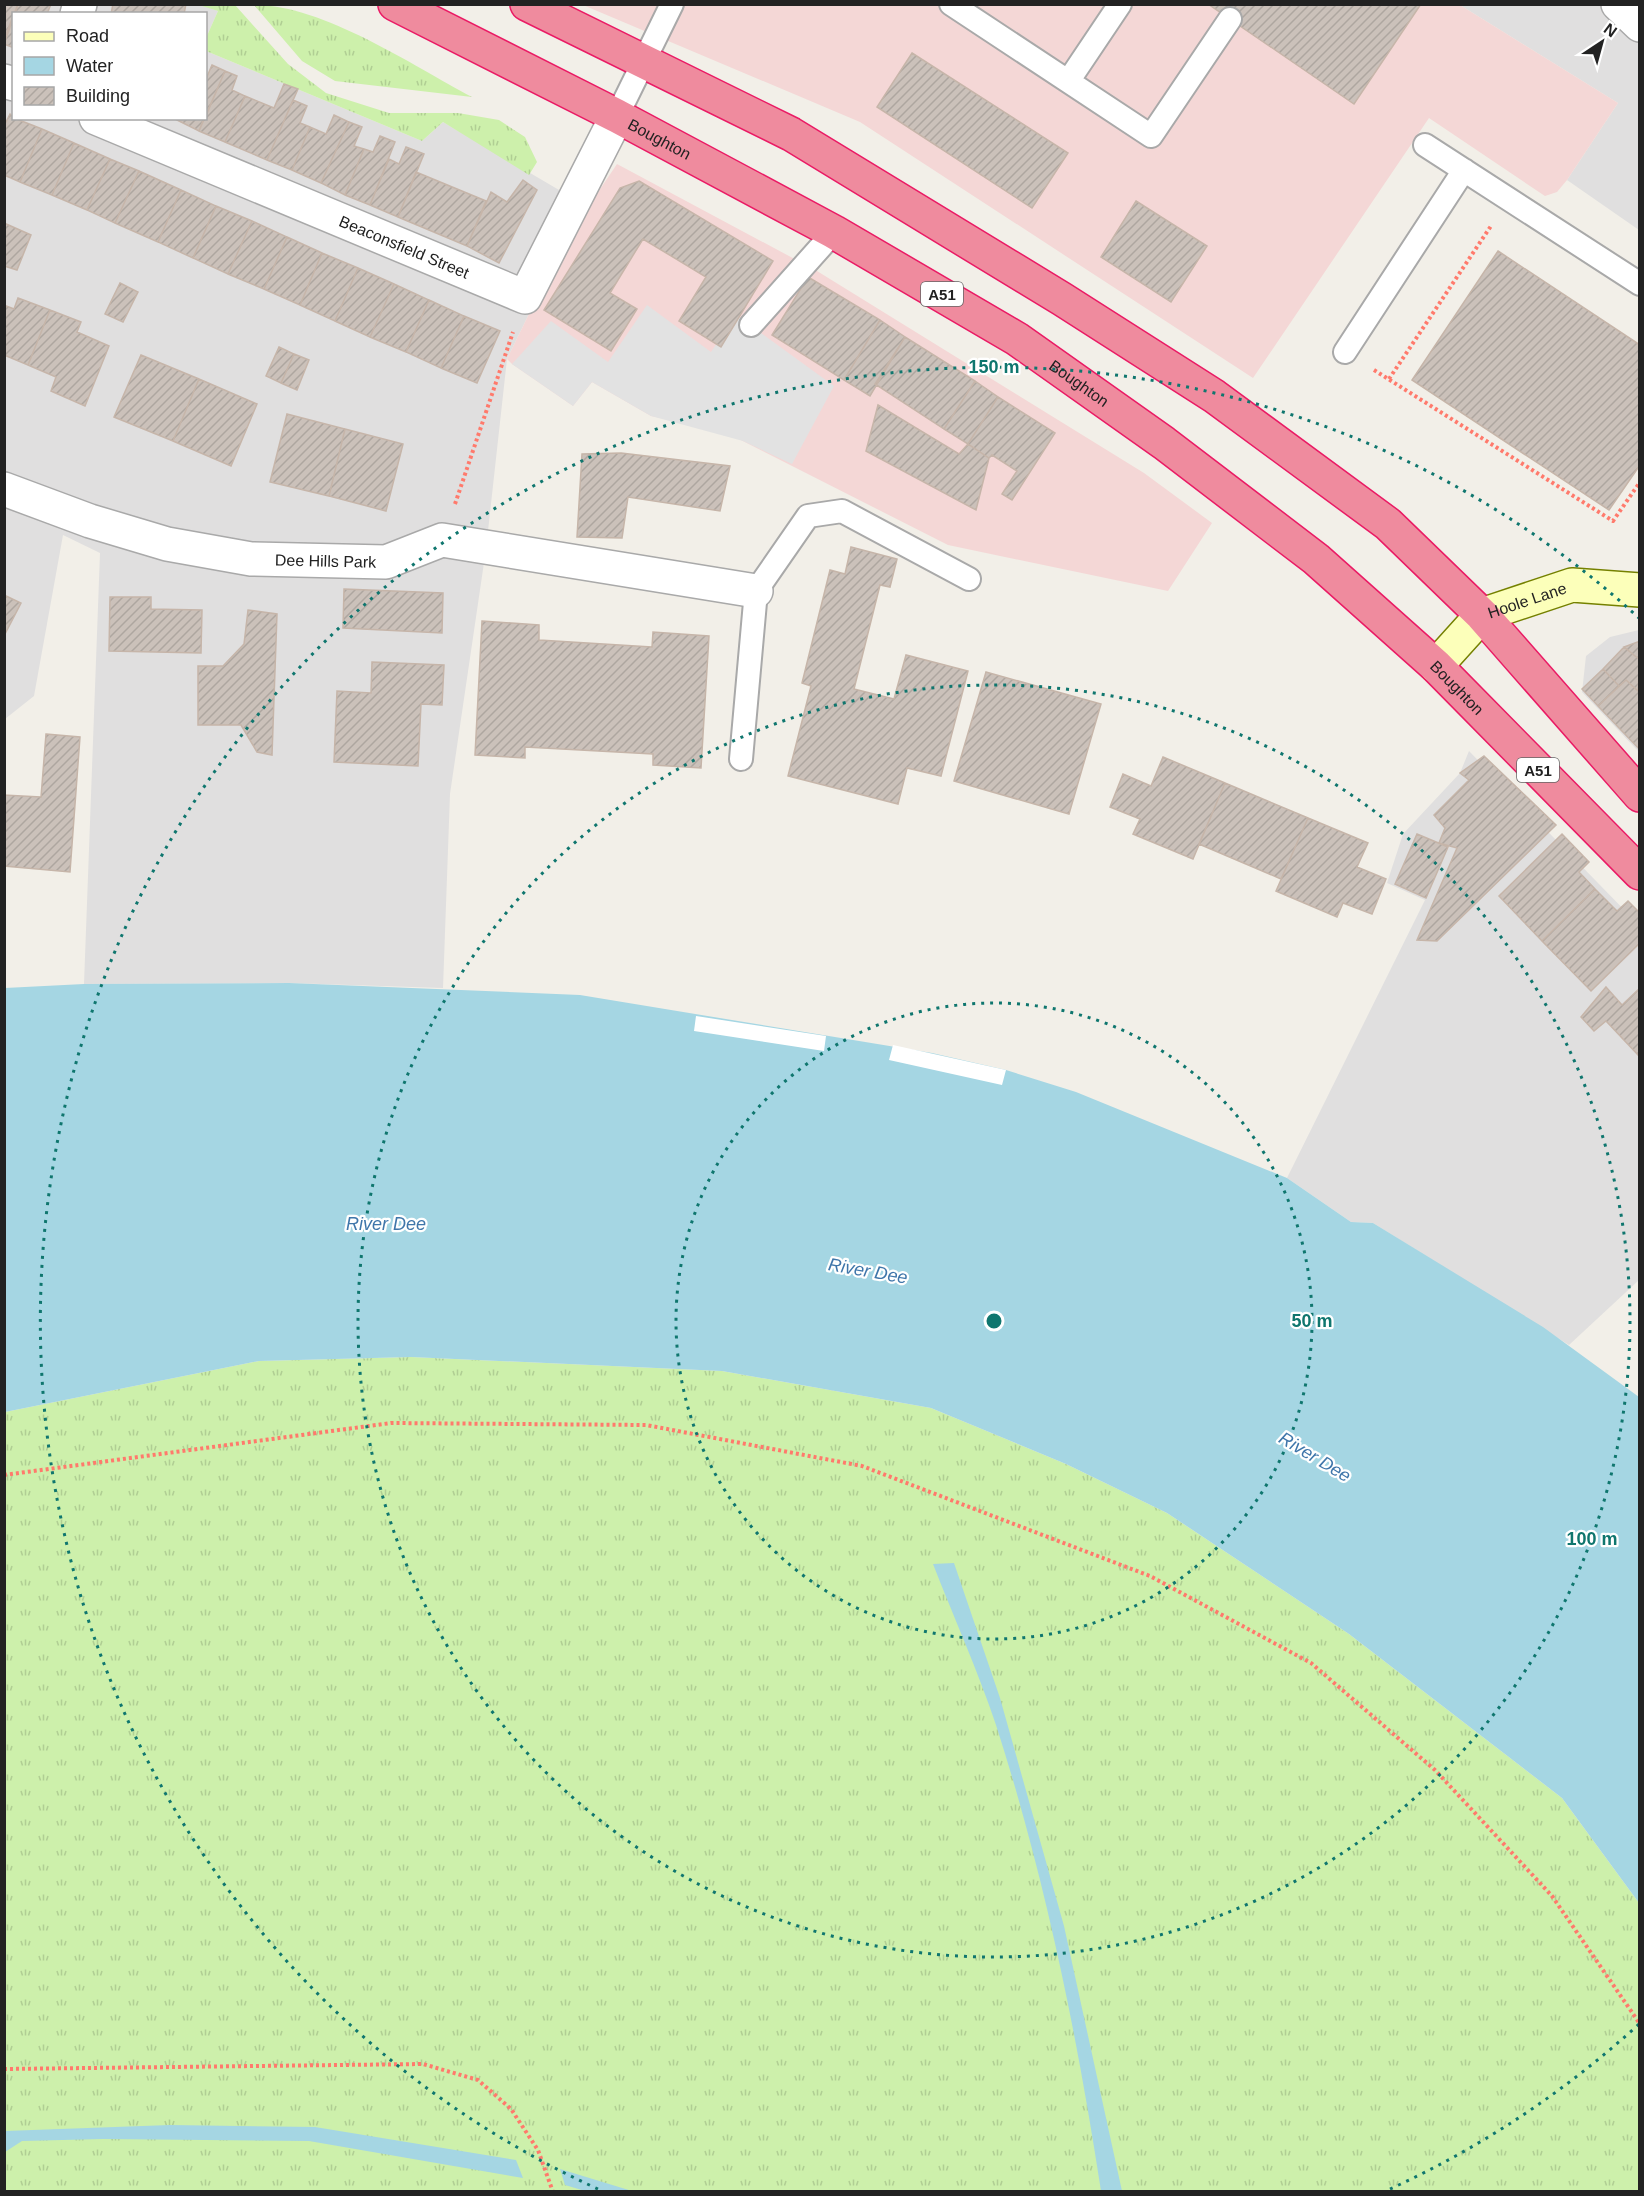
<svg xmlns="http://www.w3.org/2000/svg" width="1644" height="2196" font-family="Arial,sans-serif">
  <defs>
    <pattern id="grass-tufts" width="24" height="20" patternUnits="userSpaceOnUse" patternTransform="scale(1.5)"><rect width="24" height="20" fill="#cdf0ab"/><path d="M3 7l-1-3M5 7V3M7 7l1-3M15 17l-1-3M17 17v-4M19 17l1-3" fill="none" stroke="#b0ce93"/></pattern>
    <pattern id="building-hatch" width="6" height="6" patternUnits="userSpaceOnUse" patternTransform="scale(1.5)"><rect width="6" height="6" fill="#cbc1ba"/><path d="M-1 1l2-2M0 6l6-6M5 7l2-2" fill="none" stroke="#aea6a0"/></pattern>
  </defs>
  <rect width="100%" height="100%" fill="#f2efe8"/>
  <path fill="#e0dfdf" d="M199 4 218 11 206 38V14H14V118H206V51L422 141 443 122 588 207 545 281 507 359 486 549 450 794 443 988 289 983 84 984 100 553 63 535 34 696 5 719V5Z
    M1460 5H1639V230L1567 180 1618 103Z
    M1639 630V752L1582 692 1586 656 1610 637Z
    M1469 751 1639 925V1280L1569 1345 1373 1223 1351 1222 1287 1178 1425 900 1387 883 1403 834 1460 773Z"/>
  <path fill="#f4d7d6" d="M583 5H1460L1618 103 1567 180 1557 192 1545 196 1429 118 1253 378 860 122Z
    M617 164 817 271 1144 473 1212 523 1168 591 948 545 721 430 651 416 592 382 573 406 512 364 507 359 545 281 588 207Z"/>
  <path fill="url(#grass-tufts)" d="M199 5H235L288 64 326 93 389 113H458L499 120 525 137 537 162 529 175 443 122 422 141 206 51V38L218 11Z
    M254 5C321 4 412 65 472 97L335 81 302 61Z
    M411 1357 722 1371 931 1408 1066 1464 1167 1513 1349 1634 1562 1798 1639 1903V2191L5 2192V1412L259 1361Z"/>
  <path fill="#e2e2e2" d="M647 305 711 352 736 315 834 386 792 464 743 441 651 416 592 382 573 406 512 364 551 321 608 362Z"/>
  <path fill="#a5d6e3" d="M289 983 580 995 932 1053 1006 1070 1076 1092 1287 1178 1351 1222 1373 1223 1543 1327 1639 1397V1903L1562 1798 1349 1634 1167 1513 1066 1464 931 1408 722 1371 411 1357 259 1361 5 1412V988L84 984Z
    M954 1563 1000 1698 1064 1926 1122 2191H1101C1077 2034 1045 1877 996 1725 978 1671 954 1618 933 1564Z
    M170 2125 315 2127 516 2160 523 2178 309 2141 103 2139 22 2141 5 2152V2131Z
    M560 2169 632 2191H585L565 2185Z"/>
  <path fill="#fff" d="M696 1016 826 1036 824 1051 694 1031Z
    M893 1045 1006 1070 1002 1085 889 1060Z"/>
  <path fill="url(#building-hatch)" stroke="#c6b5a9" stroke-width="1.5" d="M4 4H18L4 39Z
    M18 4H51L47 14H15Z
    M113 4H186L184 14H111Z
    M1208 4H1421L1354 104Z
    M14 16V48L4 44Z
    M912 53 1068 153 1032 208 877 107Z
    M212 65 225 71 206 116V79Z
    M225 71 237 76 232 90 245 96 225 142 199 131Z
    M284 84 298 89 267 160 225 142 245 96 274 108Z
    M293 100 307 106 300 123 310 127 292 170 267 160Z
    M10 114 14 118 42 129 20 182 4 175V126Z
    M334 115 349 122 321 183 292 170 310 127 326 134Z
    M173 118H204L199 131Z
    M349 122 362 127 354 146 364 149 345 195 321 183Z
    M42 129 74 143 52 195 20 182Z
    M380 136 395 142 370 205 345 195 364 149 373 152Z
    M74 143 110 159 87 210 52 195Z
    M406 147 424 154 398 217 370 205 389 159 399 164Z
    M110 159 139 171 115 223 87 210Z
    M139 171 181 190 158 242 115 223Z
    M416 172 486 201 467 246 398 217Z
    M523 180 537 190 499 263 467 246 491 192 507 202Z
    M639 181 773 261 721 347 679 321 706 277 643 239 610 293 637 309 611 351 544 310 620 188Z
    M181 190 216 206 193 258 158 242Z
    M1136 201 1207 246 1171 302 1101 257Z
    M216 206 252 221 228 274 193 258Z
    M252 221 287 237 264 289 228 274Z
    M4 223 31 235 17 270 4 266Z
    M287 237 322 253 300 305 264 289Z
    M1498 251 1640 345V465L1609 510 1412 380Z
    M322 253 358 268 335 321 300 305Z
    M358 268 394 284 370 337 335 321Z
    M808 277 880 320 844 380 772 335Z
    M120 283 138 292 123 322 105 314Z
    M394 284 429 300 406 352 370 337Z
    M18 298 50 310 28 365 4 355V305L14 309Z
    M429 300 464 316 441 368 406 352Z
    M50 310 81 322 77 332 109 346 85 406 51 391 56 377 28 365Z
    M464 316 500 331 477 383 441 368Z
    M880 320 905 337 870 396 844 380Z
    M905 337 975 381 944 429 875 384Z
    M279 347 294 354 281 383 266 376Z
    M294 354 309 360 297 390 281 383Z
    M141 355 199 379 173 441 114 417Z
    M199 379 257 404 231 466 173 441Z
    M975 381 998 397 968 444 944 429Z
    M998 397 1055 433 1012 500 1002 494 1017 471 992 455 989 458 968 444Z
    M878 405 959 454 968 444 989 458 976 510 866 451Z
    M287 414 345 429 329 496 270 482Z
    M345 429 403 444 386 511 329 496Z
    M621 453 730 466 720 511 628 497 622 538 577 537 582 454Z
    M851 547 897 559 890 587 880 585 854 689 894 699 906 655 968 671 941 776 907 768 898 804 788 776 811 686 802 683 830 570 845 574Z
    M344 589 443 593 442 633 343 628Z
    M4 595 21 603 4 636Z
    M110 597H151V609L202 610 201 653 109 651Z
    M248 610 277 614 272 755 257 752 241 725H198V666H223L244 644Z
    M482 621 539 625V640L652 647 653 632 709 636 701 768 653 765V754L525 747V758L475 755Z
    M1640 641V660L1624 647Z
    M1624 647 1640 660 1638 691 1626 680 1619 686 1603 669Z
    M372 662 444 665 442 705 421 704 418 766 334 762 337 691 371 693Z
    M1603 669 1619 686 1598 706 1582 689Z
    M986 672 1101 704 1069 814 954 781Z
    M1626 680 1640 693V750L1598 706Z
    M46 734 80 737 70 872 4 866V795L41 797Z
    M1484 756 1556 825 1437 941 1417 940 1457 848 1439 843 1445 828 1434 815 1469 780 1460 773Z
    M1163 757 1225 783 1193 859 1133 834 1140 819 1110 807 1123 774 1151 786Z
    M1225 783 1308 818 1281 879 1199 844Z
    M1308 818 1368 843 1357 867 1386 879 1372 914 1343 903 1337 917 1276 891Z
    M1417 834 1448 847 1426 898 1395 884Z
    M1562 834 1589 862 1579 872 1595 889 1542 941 1499 896Z
    M1595 889 1617 911 1628 901 1640 913V943L1591 991 1542 941Z
    M1606 987 1622 1005 1640 988V1057L1606 1021 1594 1031 1581 1017Z"/>
  <g fill="none" stroke-linecap="round" stroke-linejoin="round">
    <g stroke="#a9a9a9" stroke-width="26">
      <path id="lane" d="M951 4 1151 136 1230 19
        M1069 80 1120 4
        M617 116 672 4
        M1425 145 1640 284
        M751 325 834 232
        M1345 352 1464 170
        M741 759 756 591 808 516 842 511 969 579"/>
    </g>
    <g stroke="#a9a9a9" stroke-width="36">
      <g id="street">
        <path d="M1618 4 1640 25"/>
        <path d="M77 14 80 4"/>
        <path d="M4 81 14 84"/>
        <path id="s1" d="M96 118 525 297 617 116"/>
        <path id="s2" d="M4 489 90 521 167 544 251 559 386 562 442 540 756 591"/>
      </g>
    </g>
    <g stroke="#758100" stroke-width="36">
      <g id="secondary">
        <path id="s3" d="M1436 666 1482 615 1572 585 1640 590"/>
      </g>
    </g>
    <g stroke="#ea1b65" stroke-width="36">
      <g id="highway">
        <path id="s4" d="M395 4 617 116 834 232 1017 339 1164 443 1316 559 1436 666 1640 873"/>
        <path d="M527 4 791 134 1062 299 1214 396 1388 524 1482 615 1640 795"/>
      </g>
    </g>
    <path stroke="#ff7a6c" stroke-width="4" stroke-dasharray="3 3" stroke-linecap="butt" d="M1374 370 1613 521 1640 482
      M1389 379 1491 226
      M455 504 513 332
      M4 1475 391 1423 646 1425 862 1466 1150 1576 1311 1663 1435 1770 1552 1896 1640 2024
      M4 2069 423 2064 478 2080 511 2109 538 2150 553 2192"/>
    <use href="#lane" stroke="#fff" stroke-width="22"/>
    <use href="#street" stroke="#fff" stroke-width="33"/>
    <use href="#secondary" stroke="#fcffba" stroke-width="33"/>
    <use href="#highway" stroke="#ef8b9e" stroke-width="33"/>
  </g>
  <g fill="none" stroke="#0f766e" stroke-width="3" stroke-dasharray="3 6">
    <circle cx="994" cy="1321" r="318"/>
    <circle cx="994" cy="1321" r="636"/>
    <path d="M1639 2024A954 954 0 0 1 1390 2189M598 2189A954 954 0 1 1 1639 618"/>
  </g>
  <g text-anchor="middle" dominant-baseline="central" stroke-width="4.5" stroke-linejoin="round" paint-order="stroke">
    <g fill="#fff" stroke="#646464" stroke-width="1.5">
      <rect x="921" y="282" width="42" height="24" rx="4.5"/>
      <rect x="1517" y="758" width="42" height="24" rx="4.5"/>
    </g>
    <g font-size="15" font-weight="bold" fill="#222">
      <text x="942" y="294">A51</text>
      <text x="1538" y="770">A51</text>
    </g>
    <g font-size="16" fill="#222" stroke="#fff">
      <text stroke="none"><textPath href="#s4" startOffset="297">Boughton</textPath></text>
      <text stroke="none"><textPath href="#s1" startOffset="334">Beaconsfield Street</textPath></text>
      <text stroke="none"><textPath href="#s4" startOffset="783">Boughton</textPath></text>
      <text stroke="none"><textPath href="#s2" startOffset="332">Dee Hills Park</textPath></text>
      <text stroke="none"><textPath href="#s3" startOffset="116">Hoole Lane</textPath></text>
      <text stroke="none"><textPath href="#s4" startOffset="1269">Boughton</textPath></text>
    </g>
    <g font-size="18" font-style="italic" fill="#3f76aa" stroke="#fff">
      <text x="386" y="1224">River Dee</text>
      <text transform="translate(868 1271) rotate(10)">River Dee</text>
      <text transform="translate(1315 1457) rotate(31)">River Dee</text>
    </g>
  </g>
  <circle cx="994" cy="1321" r="9" fill="#0f766e" stroke="#fff" stroke-width="3"/>
  <g font-size="18" text-anchor="middle" font-weight="bold" fill="#0f766e" stroke="#fff" stroke-width="4.5" stroke-linejoin="round" paint-order="stroke">
    <text x="994" y="373">150 m</text>
    <text x="1312" y="1327">50 m</text>
    <text x="1592" y="1545">100 m</text>
  </g>
  <rect width="1644" height="2196" fill="none" stroke="#222222" stroke-width="12"/>
  <rect x="12" y="12" width="195" height="108" fill="#ffffff" stroke="#a7a7a7" stroke-width="1.5"/>
  <rect x="24" y="32" width="30" height="9" fill="#fcffba" stroke="#a7a7a7" stroke-width="1.5"/>
  <text x="66" y="42" font-size="18" fill="#222222">Road</text>
  <rect x="24" y="57" width="30" height="18" fill="#a5d6e3" stroke="#a7a7a7" stroke-width="1.5"/>
  <text x="66" y="72" font-size="18" fill="#222222">Water</text>
  <rect x="24" y="87" width="30" height="18" fill="url(#building-hatch)" stroke="#a7a7a7" stroke-width="1.5"/>
  <text x="66" y="102" font-size="18" fill="#222222">Building</text>
  <g transform="translate(1602 42) rotate(36)" stroke="#ffffff" stroke-width="4.5" paint-order="stroke">
  <path d="M0-4.5L10 22L0 15L-10 22Z" fill="#222222"/>
  <text y="-9" font-size="16" font-weight="bold" text-anchor="middle" fill="#222222">N</text>
  </g>
</svg>
